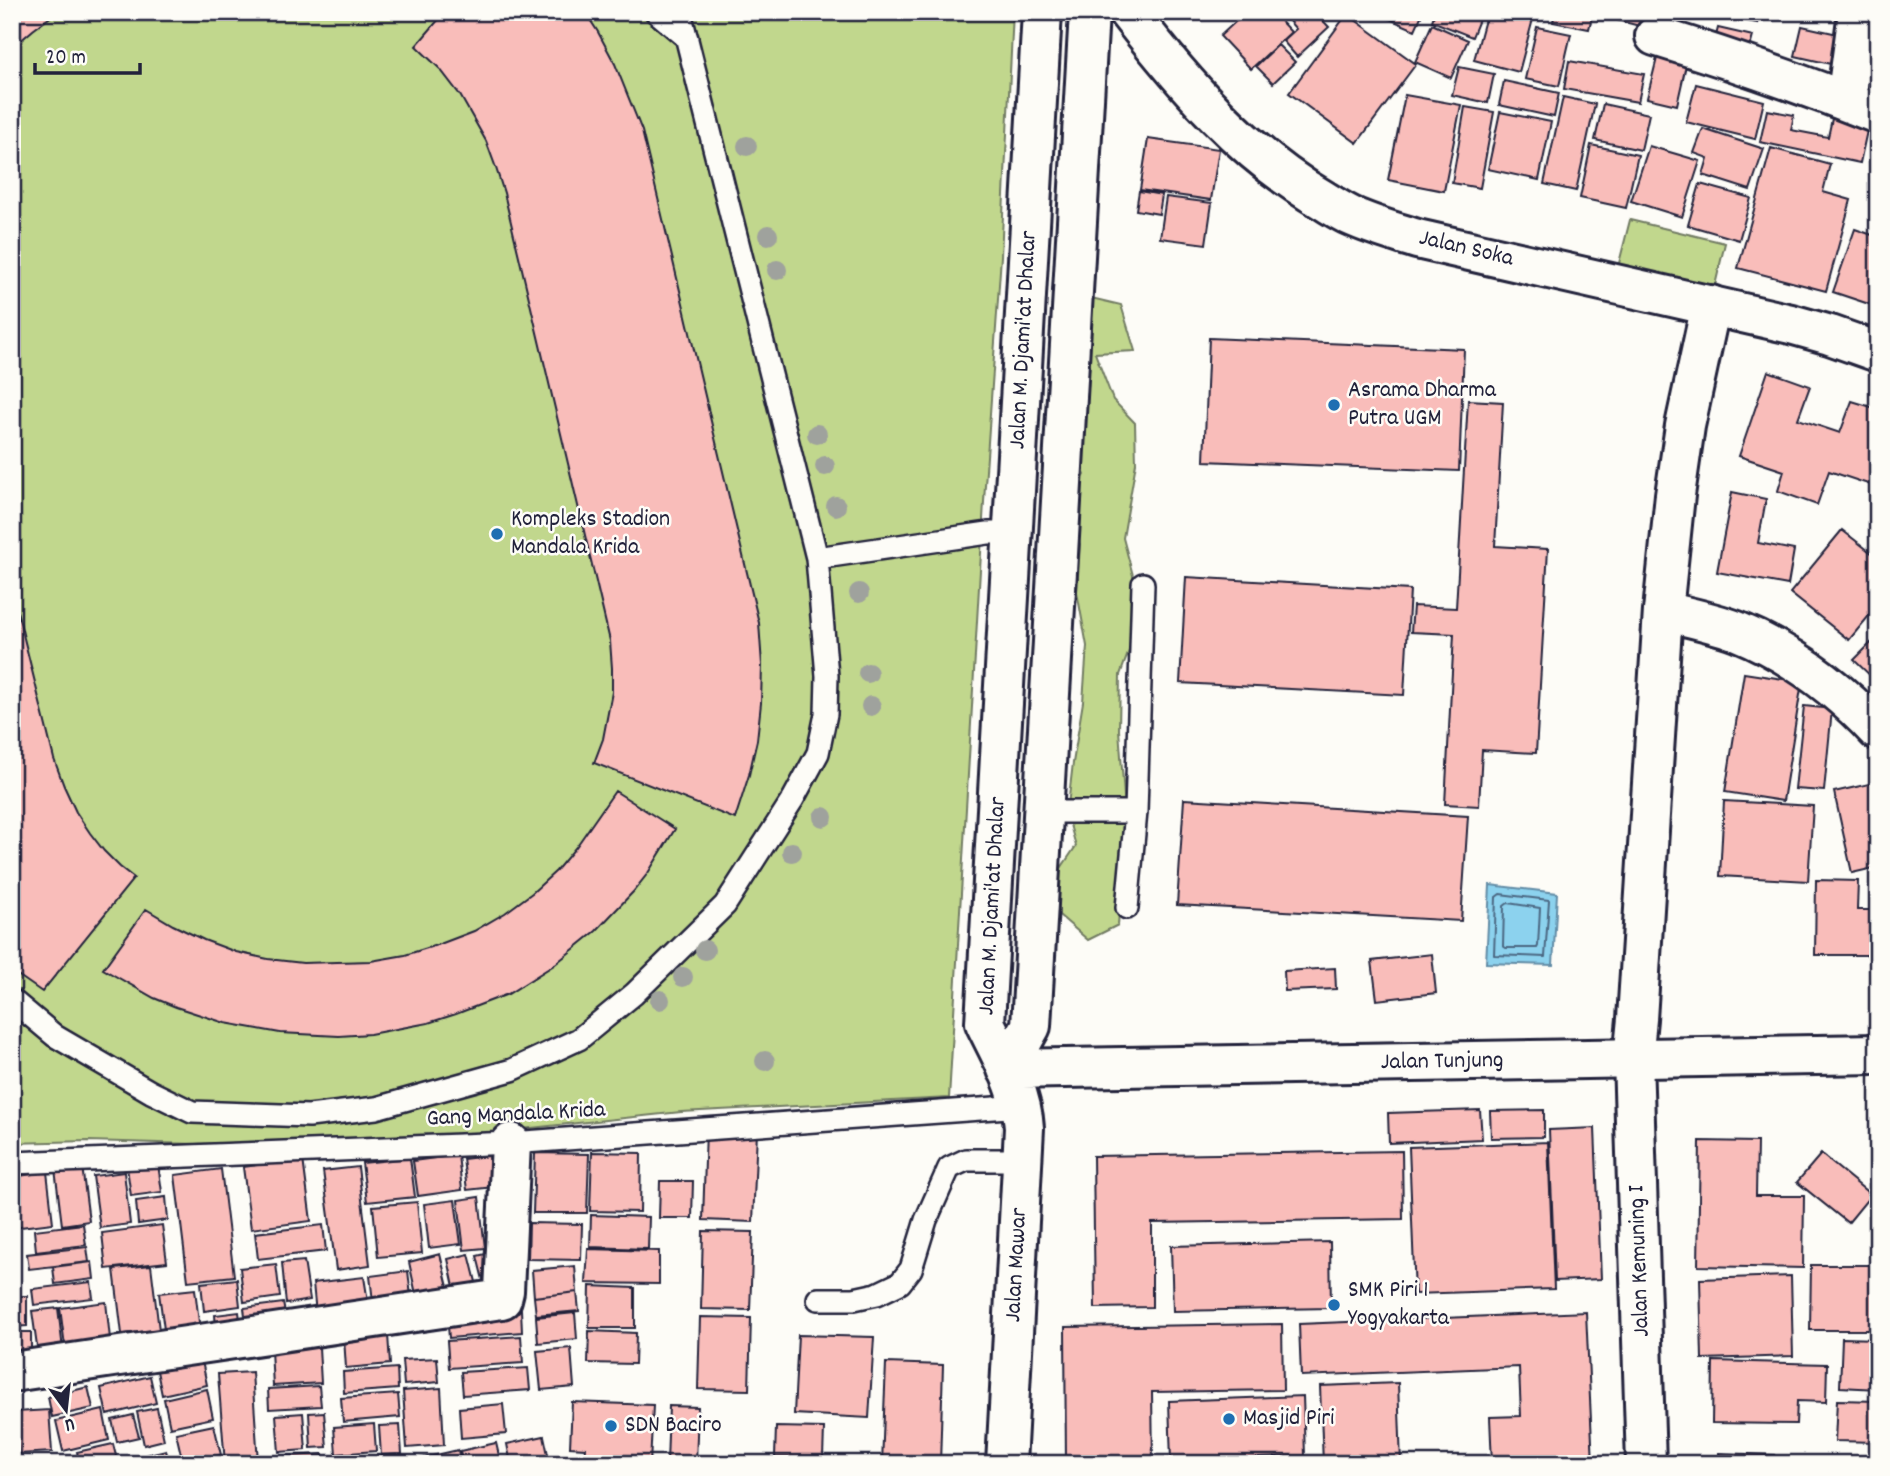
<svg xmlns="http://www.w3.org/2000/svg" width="1890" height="1476" font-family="Dekko,sans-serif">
  <rect width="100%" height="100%" fill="#fdfcf7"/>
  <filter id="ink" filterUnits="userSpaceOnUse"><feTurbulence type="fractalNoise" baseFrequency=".0143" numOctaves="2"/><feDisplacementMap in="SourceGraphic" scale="14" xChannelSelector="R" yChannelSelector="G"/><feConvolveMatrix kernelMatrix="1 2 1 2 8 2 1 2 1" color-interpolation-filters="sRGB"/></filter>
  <g filter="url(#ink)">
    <path fill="#c1d78d" stroke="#727c64" stroke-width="2" d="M12 12H1013L1001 256 985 485 949 1098 681 1112 455 1136 367 1140 194 1144 88 1141 12 1143Z
      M1630 220 1725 243 1713 294 1617 271Z
      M1087 297 1121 305 1135 351 1095 353 1113 400 1135 423 1136 463 1123 538 1143 613 1120 675 1119 730 1126 822 1118 925 1088 940 1059 915 1055 877 1076 846 1067 814 1073 763 1083 702 1087 646 1077 592 1080 544 1061 511 1085 475 1067 437Z"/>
    <path fill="#8cd2ee" stroke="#628ca6" stroke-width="2" d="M1490 885 1557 893 1553 965 1486 963Z"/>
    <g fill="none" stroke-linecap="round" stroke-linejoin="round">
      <path stroke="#4c6883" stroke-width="2" d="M1500 894 1549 900 1545 957 1494 955 1496 897Z
        M1508 903 1540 908 1538 946 1537 948H1506L1503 946 1504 906Z"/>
    </g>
    <path fill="#f9bdba" stroke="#22223b" stroke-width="2" d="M12 12H57L33 30 12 48Z
      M445 12H585L598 32 615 64 642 131 759 623 762 665 761 703 757 740 749 775 735 819 594 763 603 739 612 692V668L610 641 504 193 496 168 486 141 460 95 440 69 416 46Z
      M1246 12H1272L1291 32 1251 69 1220 36Z
      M1281 12H1315L1329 27 1297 57 1283 41 1296 29Z
      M1381 12H1423L1415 30 1380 15Z
      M1435 12H1482L1472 37 1432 21Z
      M1487 12H1506L1533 19 1519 72 1474 60Z
      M1555 12H1593L1589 29 1553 22Z
      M1610 12H1660L1655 30 1609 18Z
      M1697 12H1760L1758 23Z
      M1347 14 1416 64 1357 143 1289 93Z
      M1432 24 1468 40 1451 78 1415 62Z
      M1802 26 1851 37 1844 67 1795 56Z
      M1537 27 1571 34 1559 86 1525 79Z
      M1718 28 1753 36 1748 55 1713 47Z
      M1278 45 1295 62 1273 83 1256 66Z
      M1875 46H1878V110L1870 109Z
      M1659 50 1688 56 1677 105 1647 98Z
      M1569 61 1644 74 1638 102 1564 89Z
      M1459 67 1494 74 1488 103 1452 95Z
      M1504 81 1559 93 1554 117 1499 105Z
      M1696 84 1764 101 1755 139 1686 122Z
      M1405 95 1461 105 1444 191 1388 180Z
      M1563 97 1595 104 1576 191 1544 184Z
      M1603 104 1649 114 1641 150 1595 140Z
      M1835 105 1871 112 1860 163 1760 142 1767 110 1794 115 1791 130 1828 137Z
      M1465 107 1494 112 1480 188 1452 183Z
      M1500 112 1551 122 1539 180 1488 169Z
      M1703 129 1764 149 1750 190 1703 175 1708 158 1694 153Z
      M1148 139 1219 149 1211 200 1140 190Z
      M1591 145 1638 155 1626 208 1580 198Z
      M1649 146 1700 161 1682 217 1631 201Z
      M1771 148 1830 164 1823 192 1851 200 1826 291 1738 268Z
      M1700 184 1751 198 1739 240 1688 225Z
      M1139 191 1162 195 1159 214 1136 210Z
      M1166 197 1212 203 1206 244 1160 238Z
      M1855 229 1878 237V307L1833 292Z
      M1209 338 1464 349 1459 471 1204 461Z
      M1768 371 1810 386 1798 419 1840 433 1852 401 1878 409V465L1871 485 1829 471 1817 505 1778 491 1784 471 1739 456Z
      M1468 400 1503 402 1495 546 1548 549 1536 753 1482 750 1479 806 1445 804 1454 634 1411 632 1413 606 1456 608Z
      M1732 492 1766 499 1758 543 1794 550 1788 585 1717 572Z
      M1842 530 1878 558V605L1849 640 1790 593Z
      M1186 577 1410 590 1404 695 1180 683Z
      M12 590 54 759 64 786 76 812 90 833 104 851 120 867 134 878 42 992 12 971Z
      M1878 636V683L1854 660Z
      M1744 673 1802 682 1783 801 1725 792Z
      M1804 706 1832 709 1824 791 1795 789Z
      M1878 782V867L1852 873 1834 792Z
      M615 791 675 829 648 873 633 892 596 931 554 965 508 994 456 1014 428 1023 370 1034 339 1036 280 1033 225 1023 176 1007 154 998 103 969 146 909 173 925 204 940 236 952 268 959 303 963 371 961 405 955 440 944 474 931 505 913 532 893 556 871 576 847Z
      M1184 799 1468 816 1461 921 1177 905Z
      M1724 801 1813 806 1808 881 1720 876Z
      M1816 880 1858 881 1857 910H1878V955H1815Z
      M1432 954 1436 993 1377 1000 1372 961Z
      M1335 968 1336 989 1285 991 1284 971Z
      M1480 1110 1482 1139 1389 1143 1388 1113Z
      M1544 1110V1137L1491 1138 1490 1111Z
      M1595 1128 1601 1279 1555 1281 1549 1130Z
      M706 1130 757 1131 753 1222 703 1220Z
      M1700 1141 1757 1142 1756 1196H1804L1803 1268 1698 1266Z
      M1548 1142 1554 1289 1415 1294 1409 1147Z
      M1402 1151 1403 1219 1152 1223V1307L1095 1308 1093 1156Z
      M592 1152 641 1153 640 1212 590 1211Z
      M535 1153 589 1154 587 1213H533Z
      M1821 1154 1871 1195 1848 1223 1797 1182Z
      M458 1155 462 1190 418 1196 413 1161Z
      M489 1156 494 1187 467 1190 463 1159Z
      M410 1158 415 1197 367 1202 362 1163Z
      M303 1159 311 1221 251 1229 243 1167Z
      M158 1164 162 1192 131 1196 127 1168Z
      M82 1166 89 1221 62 1225 55 1169Z
      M358 1167 370 1265 336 1270 323 1171Z
      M221 1169 234 1276 188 1281 175 1175Z
      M47 1172 53 1223 12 1228V1177Z
      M124 1172 130 1224 100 1228 93 1176Z
      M660 1181H693L692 1218H659Z
      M166 1197 168 1220 138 1224 136 1201Z
      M479 1197 485 1248 464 1250 458 1200Z
      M455 1200 461 1244 429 1248 424 1204Z
      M417 1202 422 1253 378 1257 373 1206Z
      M591 1215 649 1217 648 1249 590 1247Z
      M529 1223 582 1224 581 1260 528 1259Z
      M83 1224 86 1245 36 1251 34 1230Z
      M162 1225 167 1262 106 1269 102 1233Z
      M323 1225 326 1251 258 1259 255 1233Z
      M703 1231 753 1232 750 1310 701 1309Z
      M1330 1242 1331 1308 1173 1311 1171 1246Z
      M87 1247 89 1262 29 1269 27 1254Z
      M588 1249 659 1251V1284L586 1283Z
      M494 1252 500 1280 484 1284 477 1256Z
      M440 1254 449 1291 417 1299 409 1262Z
      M469 1254 478 1290 456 1296 448 1259Z
      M304 1261 310 1300 286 1304 282 1263Z
      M92 1262 94 1279 55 1284 53 1267Z
      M276 1264 280 1297 244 1302 240 1268Z
      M151 1265 159 1330 122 1334 114 1269Z
      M1811 1265H1878V1330H1810Z
      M575 1266 577 1292 534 1297 532 1270Z
      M408 1271 412 1305 374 1310 370 1276Z
      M1791 1276 1793 1356 1702 1359 1700 1279Z
      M364 1277 369 1308 316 1314 313 1283Z
      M237 1279 240 1306 204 1311 201 1283Z
      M91 1282 93 1298 34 1305 32 1289Z
      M590 1286 635 1288V1328H589Z
      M195 1289 201 1339 166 1344 159 1293Z
      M577 1292 579 1311 536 1315 534 1297Z
      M12 1296H27V1326L12 1327Z
      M106 1302 111 1348 66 1354 60 1308Z
      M283 1303 286 1318 246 1323 244 1308Z
      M58 1308 64 1358 39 1361 32 1311Z
      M521 1309 522 1332 449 1338 447 1314Z
      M239 1312 242 1336 217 1339 215 1315Z
      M1586 1312 1593 1464H1492L1490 1417 1521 1416 1519 1367 1301 1376 1299 1324Z
      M575 1313 577 1339 538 1343 536 1317Z
      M700 1317 751 1318 749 1390 698 1389Z
      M1282 1324 1283 1390 1152 1392 1153 1464H1066L1065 1327Z
      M589 1331 636 1333 635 1364 588 1363Z
      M12 1332H31V1355H12Z
      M388 1335 390 1364 346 1368 344 1338Z
      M798 1335 874 1337 869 1418 794 1414Z
      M521 1336 523 1363 449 1368 447 1341Z
      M1842 1338 1878 1339V1389L1840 1387Z
      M319 1347 321 1383 273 1386 271 1350Z
      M571 1348 574 1387 541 1390 537 1351Z
      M437 1358 439 1382 404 1385 402 1360Z
      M202 1361 207 1385 162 1395 157 1371Z
      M1713 1361 1827 1364 1826 1402 1797 1401 1796 1424 1712 1423Z
      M886 1363 943 1365 940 1464H882Z
      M397 1368 398 1389 344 1393 343 1372Z
      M528 1368 530 1390 463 1395 461 1372Z
      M252 1372 258 1462 225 1464 218 1374Z
      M150 1376 156 1403 107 1415 101 1388Z
      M1398 1383 1401 1464H1323L1320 1386Z
      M319 1386 321 1406 269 1409 268 1389Z
      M88 1387 93 1408 52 1417 48 1397Z
      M441 1388 444 1445 407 1448 403 1391Z
      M207 1389 213 1418 170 1427 164 1399Z
      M398 1394 400 1417 343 1422 341 1398Z
      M1303 1396 1305 1456 1171 1461 1169 1401Z
      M1837 1400 1878 1401V1442L1835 1441Z
      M572 1402 653 1405 650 1464H575V1459H584L585 1448 570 1447Z
      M503 1404 506 1434 461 1438 459 1408Z
      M669 1406 698 1407 696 1464H667Z
      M157 1408 164 1440 144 1445 137 1412Z
      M49 1410 52 1452 19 1454 16 1412Z
      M103 1410 109 1440 63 1451 56 1421Z
      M324 1412 327 1447 311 1448 309 1413Z
      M303 1413 306 1450 279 1452 276 1415Z
      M133 1415 139 1437 117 1442 112 1420Z
      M374 1424 376 1451 336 1454 334 1427Z
      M214 1425 221 1455 183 1463 176 1433Z
      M400 1425 402 1454 381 1455 379 1426Z
      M776 1427 824 1428 823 1458 775 1457Z
      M544 1436 550 1464H511L507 1444Z
      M496 1443 501 1464H463L460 1451Z
      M113 1444 118 1464H80L77 1452Z
      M166 1450 169 1464H124V1460Z
      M458 1450 461 1464H410V1461Z
      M1719 1453 1775 1455V1464H1719Z
      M323 1454 324 1464H273L272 1457Z
      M75 1456 77 1464H61L60 1459Z
      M382 1456 383 1464H332V1460Z"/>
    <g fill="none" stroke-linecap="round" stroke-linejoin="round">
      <g stroke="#22223b" stroke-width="26">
        <path id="service" d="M656 12 687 38
          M817 558 988 533H1013
          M1043 812H1136
          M1127 908 1136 812 1143 584
          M12 1000 55 1036 151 1092 192 1112 309 1116 376 1108 512 1070 579 1039 634 994 725 905 793 799 818 753 826 714 827 676 817 558 680 12
          M12 1163 511 1143 1022 1106
          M818 1299H854L877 1294 900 1283 911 1269 926 1220 949 1168 966 1160H1022"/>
      </g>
      <g stroke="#22223b" stroke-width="44">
        <path id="minor" d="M1655 36C1730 59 1805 85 1878 114
          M1846 101 1858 12
          M1663 611C1688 617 1713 622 1737 631 1791 653 1838 688 1878 731
          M12 1372 502 1299 504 1291 511 1143
          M1646 1464 1633 1059 1637 1019 1663 611 1675 495 1685 426 1711 305"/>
      </g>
      <g stroke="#22223b" stroke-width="44">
        <path id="tertiary" d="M1128 12C1184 84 1244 154 1323 200 1333 206 1342 212 1351 216 1373 226 1395 232 1417 239L1791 324 1830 335 1878 352
          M1007 1069 1031 1026 1089 12
          M1007 1069 1878 1054
          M1006 1464 1024 1128C1022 1091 1001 1056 985 1023L1042 12"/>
      </g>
      <use href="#service" stroke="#fdfcf7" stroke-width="21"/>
      <use href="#minor" stroke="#fdfcf7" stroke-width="38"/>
      <use href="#tertiary" stroke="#fdfcf7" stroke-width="38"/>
    </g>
    <g fill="#9fa29d">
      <circle cx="747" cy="146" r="10"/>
      <circle cx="768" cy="235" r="10"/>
      <circle cx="777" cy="270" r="10"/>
      <circle cx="817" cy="434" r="10"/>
      <circle cx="825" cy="466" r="10"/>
      <circle cx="836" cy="506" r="10"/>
      <circle cx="859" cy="593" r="10"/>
      <circle cx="868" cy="673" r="10"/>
      <circle cx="871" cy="706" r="10"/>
      <circle cx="823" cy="817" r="10"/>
      <circle cx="792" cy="852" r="10"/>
      <circle cx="705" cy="950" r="10"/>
      <circle cx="683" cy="977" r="10"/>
      <circle cx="660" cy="1000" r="10"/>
      <circle cx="765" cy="1061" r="10"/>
    </g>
  </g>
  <g fill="#1f6fb2" stroke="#fdfcf7" stroke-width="2.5">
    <circle cx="1334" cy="405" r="7"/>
    <circle cx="497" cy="534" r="7"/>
    <circle cx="1334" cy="1305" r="7"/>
    <circle cx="1229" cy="1419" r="7"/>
    <circle cx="611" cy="1426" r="7"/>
  </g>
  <g text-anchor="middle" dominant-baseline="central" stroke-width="5" stroke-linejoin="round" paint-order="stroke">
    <g font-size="24" fill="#22223b" stroke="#fdfcf7">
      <text transform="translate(1466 249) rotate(13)">Jalan Soka</text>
      <text transform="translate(1024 340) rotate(-87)">Jalan M. Djami'at Dhalar</text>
      <text transform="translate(993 906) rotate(-87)">Jalan M. Djami'at Dhalar</text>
      <text transform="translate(1442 1062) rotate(-1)">Jalan Tunjung</text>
      <text transform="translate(516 1115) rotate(-3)">Gang Mandala Krida</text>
      <text transform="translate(1640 1261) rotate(-92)">Jalan Kemuning I</text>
      <text transform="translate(1017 1265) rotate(-87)">Jalan Mawar</text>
    </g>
    <g font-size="24" fill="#22223b" stroke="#fdfcf7" text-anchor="start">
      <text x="1348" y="391">Asrama Dharma<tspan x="1348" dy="28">Putra UGM</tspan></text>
      <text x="511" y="520">Kompleks Stadion<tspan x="511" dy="28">Mandala Krida</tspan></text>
      <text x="1348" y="1291">SMK Piri 1<tspan x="1348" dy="28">Yogyakarta</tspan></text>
      <text x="1243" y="1419">Masjid Piri</text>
      <text x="625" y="1426">SDN Baciro</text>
    </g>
  </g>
  <rect width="1890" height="1476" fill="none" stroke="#fdfcf7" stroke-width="42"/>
  <rect x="21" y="21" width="1848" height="1434" fill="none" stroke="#22223b" stroke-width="2.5" filter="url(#ink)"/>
  <g transform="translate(66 1410) rotate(165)" stroke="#fdfcf7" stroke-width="5" paint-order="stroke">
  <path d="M0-5L12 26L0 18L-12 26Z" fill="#22223b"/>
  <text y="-10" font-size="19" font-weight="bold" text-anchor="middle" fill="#22223b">U</text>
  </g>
  <path d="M35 63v10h105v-10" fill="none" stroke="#22223b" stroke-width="3.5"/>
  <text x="46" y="63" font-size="21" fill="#22223b" stroke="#fdfcf7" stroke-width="5" paint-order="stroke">20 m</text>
</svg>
